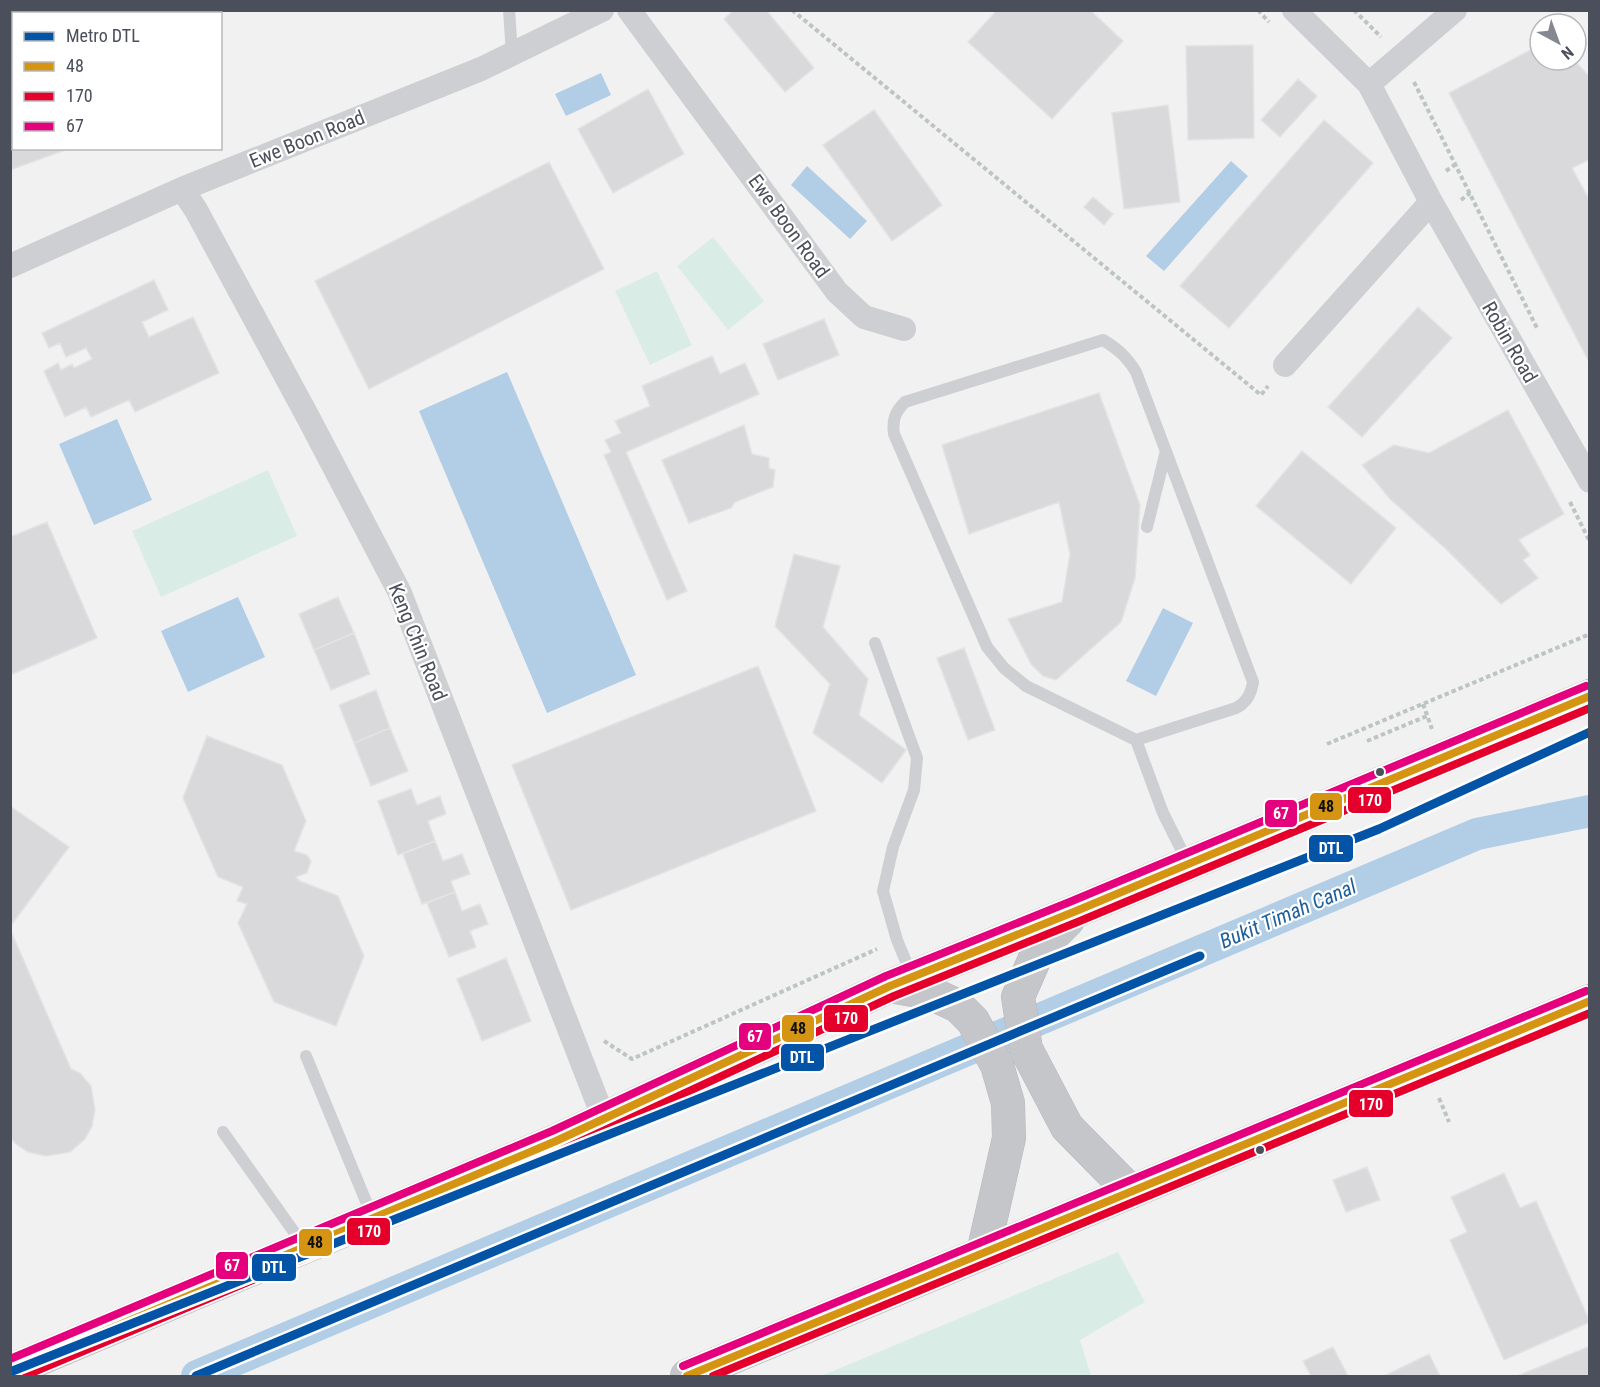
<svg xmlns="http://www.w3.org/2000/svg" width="1600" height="1387" font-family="'Roboto Condensed',sans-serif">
  <rect width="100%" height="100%" fill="#f2f1f1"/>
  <path fill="#d9ede6" d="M713 237 764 301 728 330 677 266Z
    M657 271 692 345 650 365 615 291Z
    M268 470 297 536 161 597 132 531Z
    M1118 1252 1145 1302 1080 1340 1091 1376H821Z"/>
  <path fill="#b2cde6" d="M601 73 611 95 566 116 555 94Z
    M1231 161 1248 176 1164 271 1146 256Z
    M807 166 867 221 850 239 791 185Z
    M507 372 636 675 547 713 419 411Z
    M117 419 152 500 94 525 59 444Z
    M238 597 265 657 188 692 161 631Z
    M1163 608 1193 623 1156 696 1126 681Z"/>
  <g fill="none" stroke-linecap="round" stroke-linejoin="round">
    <path stroke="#b2cde6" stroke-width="32" d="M197 1376 1477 834 1590 811"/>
  </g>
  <path fill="#d9d9db" stroke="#e3e3e4" stroke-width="1.5" d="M157 10H224L218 14H158Z
    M734 10H766L814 68 785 92 724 19Z
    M997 10H1090L1123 41 1052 119 968 42Z
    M1253 45 1254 138 1188 140 1186 46Z
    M1540 45V60H1574L1590 77V159L1572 168 1590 201V364L1449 93Z
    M1298 79 1317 96 1280 137 1261 120Z
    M648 89 684 154 613 193 578 129Z
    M1168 105 1180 202 1124 209 1112 113Z
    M874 110 942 205 892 241 823 145Z
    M14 113V148H71L10 170V114Z
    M1324 120 1373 163 1229 328 1180 286Z
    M549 162 604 269 369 389 315 281Z
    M1093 197 1113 214 1104 225 1084 207Z
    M154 280 168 310 142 322 149 337 193 317 219 373 135 412 129 400 91 417 86 407 65 417 44 371 58 363 61 370 72 364 74 368 92 359 86 348 66 357 60 343 49 348 42 333Z
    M1418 307 1452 338 1362 437 1328 407Z
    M824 319 839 355 778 380 763 344Z
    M712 356 720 374 745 363 759 394 626 452 687 591 667 600 604 455 611 452 605 440 621 433 615 421 650 406 642 386Z
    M1099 393 1140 505 1135 578 1121 622 1056 680 1043 676 1031 664 1008 619 1062 602 1070 554 1059 502 969 534 942 445Z
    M1508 410 1564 514 1519 540 1530 555 1523 560 1538 578 1501 604 1446 549 1390 499 1362 465 1394 445 1429 453Z
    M744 425 752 454 769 458V468L775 470 773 487 735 502 731 508 689 523 662 460Z
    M1302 451 1396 528 1351 584 1256 506Z
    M47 522 97 638 10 675V537Z
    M794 554 840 566 823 627 868 679 859 715 906 750 882 783 813 733 830 684 775 626Z
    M338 597 354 633 314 650 299 614Z
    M354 633 370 674 331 690 314 650Z
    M964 648 995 730 968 740 937 658Z
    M758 666 816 811 571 910 512 765Z
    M376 690 390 728 354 743 339 705Z
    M390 728 408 771 371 786 354 743Z
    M207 736 282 765 306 821 294 851 307 855 311 861 307 873 296 877 300 881 338 896 364 956 336 1026 274 1002 238 923 247 904 237 901 243 887 218 877 183 798Z
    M411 789 417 805 440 796 446 814 428 821 435 841 398 855 378 801Z
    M10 806 69 847 10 927Z
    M435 841 443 861 462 854 470 874 451 881 455 892 422 904 403 854Z
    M455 892 462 911 480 904 488 924 470 931 476 947 449 957 427 903Z
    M10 929 71 1069 80 1073 91 1086 95 1110 92 1126 85 1139 70 1152 46 1156 28 1152 16 1144 10 1137Z
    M506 958 531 1021 482 1041 457 979Z
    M1367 1167 1380 1200 1346 1212 1333 1180Z
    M1504 1173 1520 1208 1536 1201 1590 1322 1504 1360 1450 1240 1467 1232 1451 1197Z
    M1590 1346V1376H1517Z
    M1333 1347 1348 1376H1311L1303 1361Z
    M1429 1354 1440 1376H1384Z"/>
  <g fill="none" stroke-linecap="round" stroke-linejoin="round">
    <g stroke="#b8b9bf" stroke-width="34">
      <path id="trunk" d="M1068 920 1039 949 1018 997 1026 1049 1067 1127 1131 1192
        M890 986 930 993 958 1006 973 1021 997 1065 1008 1103 1009 1138 983 1253
        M10 1371 556 1141 890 986 1076 911 1590 696
        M687 1376 1590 1001"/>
    </g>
    <path stroke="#bcc5c4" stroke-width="4" stroke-dasharray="4.5 3" stroke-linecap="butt" d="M792 10 1261 395 1268 386
      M1258 10 1269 22
      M1354 10 1381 37
      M1414 82 1538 330
      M1446 171 1456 164
      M1461 200 1470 193
      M1570 502 1590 542
      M1423 704 1432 729
      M1367 741 1427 716
      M1327 744 1590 634
      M604 1041 632 1059 877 949
      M1439 1098 1449 1122"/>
    <path stroke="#cdcfd2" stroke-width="12" d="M509 10 512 54
      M1103 340C1118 349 1127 357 1136 372L1253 682C1251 694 1247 702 1236 708L1136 740 1026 686 1004 668 987 647 894 434C892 420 895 412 905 402Z
      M1147 527 1166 451
      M875 643 917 758 914 790 893 847 883 891 897 940 912 976
      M1136 740 1163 813 1188 863
      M306 1056 372 1216
      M223 1132 304 1246"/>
    <path stroke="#cdcfd2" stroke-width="24" d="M629 10 837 292 864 317 904 329
      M1294 10 1369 84 1431 202 1590 481
      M1369 84 1455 10
      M182 189 196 210 309 419 400 593 604 1119
      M10 266 182 189 481 69 602 10
      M1285 365 1431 202"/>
    <use href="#trunk" stroke="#c4c6ca" stroke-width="33"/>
    <g stroke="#fff" stroke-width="12">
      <path id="bus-1" d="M10 1371 556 1141 890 986 1076 911 1590 696
        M687 1376 1590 1001"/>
    </g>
    <g stroke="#fff" stroke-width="12">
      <path id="bus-2" d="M24 1376 560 1151 894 996 1080 921 1590 708
        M713 1376 1590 1013"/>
    </g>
    <g stroke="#fff" stroke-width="12">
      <path id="bus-3" d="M10 1359 552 1131 886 976 1072 901 1586 686
        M683 1366 1586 991"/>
    </g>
    <use href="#bus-1" stroke="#d59512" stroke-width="8"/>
    <use href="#bus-2" stroke="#e4002b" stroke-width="8"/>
    <use href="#bus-3" stroke="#e5007d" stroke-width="8"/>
    <g stroke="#fff" stroke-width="14">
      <path id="metro-1" d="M10 1372 1379 829 1590 732
        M196 1376 1200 956"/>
    </g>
    <use href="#metro-1" stroke="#0354a6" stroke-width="9"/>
  </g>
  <g fill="#4b4f5b" stroke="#fff" stroke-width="2">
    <circle cx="1380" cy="772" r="5"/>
    <circle cx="1260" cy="1150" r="5"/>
  </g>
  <g text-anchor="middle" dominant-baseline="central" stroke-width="4.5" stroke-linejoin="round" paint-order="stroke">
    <g font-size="20" fill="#4b4f5b" stroke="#fff">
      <text transform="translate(307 139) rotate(-22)">Ewe Boon Road</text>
      <text transform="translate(789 226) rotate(54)">Ewe Boon Road</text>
      <text transform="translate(1510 342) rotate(60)">Robin Road</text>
      <text transform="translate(418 642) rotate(68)">Keng Chin Road</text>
    </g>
    <g font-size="21" font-style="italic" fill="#1f5f9a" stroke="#fff">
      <text transform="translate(1288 914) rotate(-23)">Bukit Timah Canal</text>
    </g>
  </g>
  <g stroke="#fff" stroke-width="2">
    <rect x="1347" y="786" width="45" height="28" rx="6" fill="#e4002b"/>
    <rect x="1309" y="792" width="34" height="29" rx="6" fill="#d59512"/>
    <rect x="1264" y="799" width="34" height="29" rx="6" fill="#e5007d"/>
    <rect x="1308" y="834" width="46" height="29" rx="6" fill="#0354a6"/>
    <rect x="823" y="1004" width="46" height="29" rx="6" fill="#e4002b"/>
    <rect x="781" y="1014" width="34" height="29" rx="6" fill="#d59512"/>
    <rect x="738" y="1022" width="34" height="29" rx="6" fill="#e5007d"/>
    <rect x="780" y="1043" width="45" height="29" rx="6" fill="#0354a6"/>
    <rect x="1348" y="1089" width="46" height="29" rx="6" fill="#e4002b"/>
    <rect x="346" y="1217" width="45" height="29" rx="6" fill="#e4002b"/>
    <rect x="298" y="1228" width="35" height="29" rx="6" fill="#d59512"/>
    <rect x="215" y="1251" width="34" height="29" rx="6" fill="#e5007d"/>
    <rect x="251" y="1253" width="46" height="29" rx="6" fill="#0354a6"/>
  </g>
  <g font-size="16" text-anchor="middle" font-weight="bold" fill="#fff">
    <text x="1370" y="806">170</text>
    <text x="1281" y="819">67</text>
    <text x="1331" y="854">DTL</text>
    <text x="846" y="1024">170</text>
    <text x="755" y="1042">67</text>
    <text x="802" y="1063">DTL</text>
    <text x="1371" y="1110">170</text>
    <text x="369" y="1237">170</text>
    <text x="232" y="1271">67</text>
    <text x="274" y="1273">DTL</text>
  </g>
  <g font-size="16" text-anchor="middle" font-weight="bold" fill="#111">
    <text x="1326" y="812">48</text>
    <text x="798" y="1034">48</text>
    <text x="315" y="1248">48</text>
  </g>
  <rect width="1600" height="1387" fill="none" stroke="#4b4f5b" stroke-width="24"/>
  <rect x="12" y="12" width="210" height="138" fill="#ffffff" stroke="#b7b9bd" stroke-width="1.5"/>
  <rect x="24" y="32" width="30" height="9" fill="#0354a6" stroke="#b7b9bd" stroke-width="1.5"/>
  <text x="66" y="42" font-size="18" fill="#4b4f5b">Metro DTL</text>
  <rect x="24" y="62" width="30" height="9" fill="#d59512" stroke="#b7b9bd" stroke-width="1.5"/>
  <text x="66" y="72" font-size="18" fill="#4b4f5b">48</text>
  <rect x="24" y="92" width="30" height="9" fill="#e4002b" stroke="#b7b9bd" stroke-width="1.5"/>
  <text x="66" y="102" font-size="18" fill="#4b4f5b">170</text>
  <rect x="24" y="122" width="30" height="9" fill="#e5007d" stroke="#b7b9bd" stroke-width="1.5"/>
  <text x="66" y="132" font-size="18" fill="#4b4f5b">67</text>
  <g transform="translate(1558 42) rotate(139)"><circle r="28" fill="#ffffff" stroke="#b7b9bd" stroke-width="1.5"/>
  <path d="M0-4.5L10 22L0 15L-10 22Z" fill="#858890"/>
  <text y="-9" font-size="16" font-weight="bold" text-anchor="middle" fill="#4b4f5b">N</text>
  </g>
</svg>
